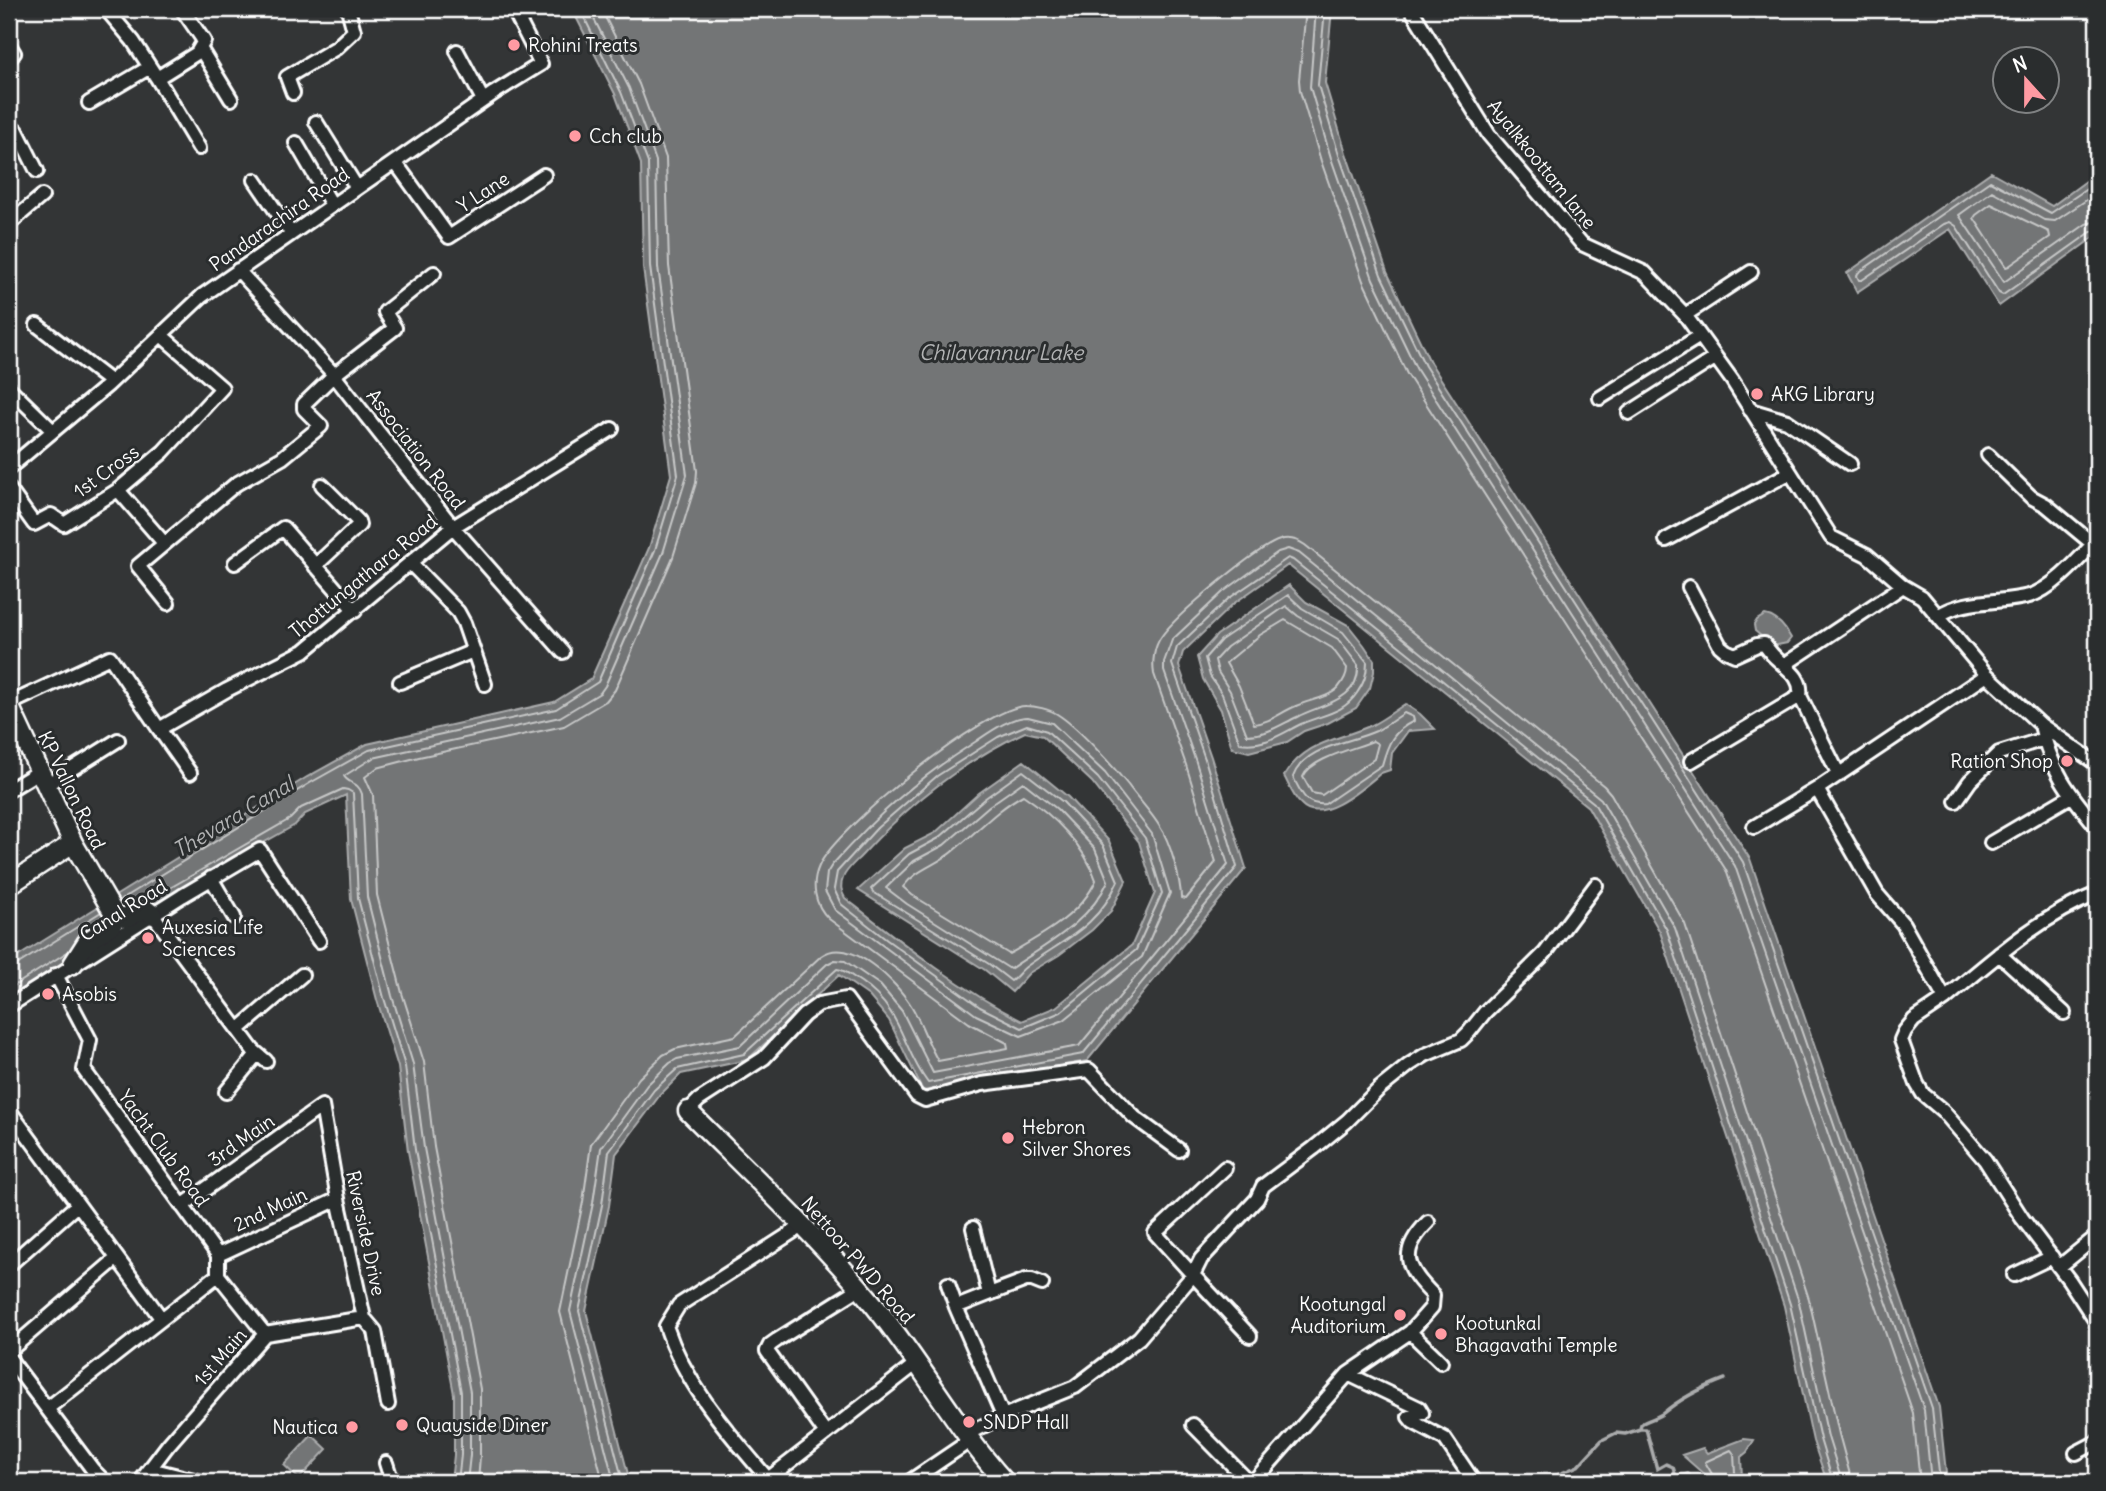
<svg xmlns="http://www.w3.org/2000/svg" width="2106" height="1491" font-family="Delius,sans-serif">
  <rect width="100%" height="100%" fill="#333536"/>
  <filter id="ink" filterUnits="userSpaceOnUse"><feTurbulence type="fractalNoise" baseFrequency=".0143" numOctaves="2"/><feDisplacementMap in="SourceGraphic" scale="14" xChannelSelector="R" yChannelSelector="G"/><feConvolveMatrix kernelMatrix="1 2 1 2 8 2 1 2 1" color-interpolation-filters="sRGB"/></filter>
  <g filter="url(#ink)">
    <path fill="#737576" stroke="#abacad" stroke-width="2" fill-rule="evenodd" d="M572 9H1332L1325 83 1346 153 1387 272 1430 362 1750 859 1939 1407 1947 1482H1827L1813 1441 1784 1306 1660 932 1588 807 1288 565 1233 604 1183 652 1179 666 1211 757 1246 868 1087 1061 923 1091 889 1020 869 996 839 975 747 1060 681 1074 660 1095 616 1154 609 1206 586 1311 630 1482H451L454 1455V1394L408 1151 398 1067 377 1000 351 899 346 795 305 814 295 825 111 929 52 971 9 998V962L307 777 367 744 554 702 591 679 649 548 671 475 643 268 641 164 615 94ZM1025 732 1043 736 1092 782 1139 842 1155 893 1132 945 1056 1007 1022 1021C958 988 901 942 845 898 841 891 840 886 843 878 846 869 858 860 864 853 909 804 964 761 1025 732Z
      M1991 172 2052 206 2097 173V235L1999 306 1950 229 1857 292 1847 273Z
      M1289 585 1306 602 1348 625 1364 645 1374 660V672L1370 688 1356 708 1328 723 1304 731 1287 742 1249 752 1232 748 1221 710 1203 679 1197 657 1217 635Z
      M1765 615C1777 617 1785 627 1791 638L1787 643 1773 646 1755 631 1754 625 1757 620Z
      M1405 704 1420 714 1435 729 1408 731 1392 753 1390 770 1381 773C1364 787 1321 826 1301 804 1293 797 1289 785 1284 776 1306 740 1337 741 1372 725 1384 719 1394 711 1405 704Z
      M1024 761 1068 797 1109 841 1126 881 1111 911 1092 930 1059 955 1029 973 1012 992 985 970 858 890 905 848 935 833 979 793Z
      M312 1435 327 1449 299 1479 284 1465Z
      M1744 1439 1754 1440 1747 1452 1741 1457 1742 1477 1737 1482H1704L1706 1476 1682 1455 1703 1448 1707 1453Z"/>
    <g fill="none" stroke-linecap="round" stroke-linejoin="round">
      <path stroke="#c7c8c8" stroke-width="2" d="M1306 9 1299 80 1300 91 1321 161 1363 281 1407 374 1726 870 1913 1413 1920 1482
        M1316 9 1310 87 1331 158 1373 279 1417 370 1735 866 1924 1410 1931 1482
        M1325 9 1318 85 1339 155 1381 275 1425 366 1743 862 1932 1408 1940 1482
        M2097 182 2051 213 1990 181 1858 273 1857 276 1859 280H1862L1944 224 1950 222 1956 226 1999 293 2003 295 2091 232 2097 230
        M2097 193 2055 221 2044 220 1992 191 1959 215 2004 282 2086 224 2097 221
        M1991 204 2049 232 2050 237 2009 266 2006 267 1974 218 1976 215Z
        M1288 595 1302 608 1343 632 1367 662C1367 675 1364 683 1357 693 1343 714 1323 714 1301 724 1281 734 1264 747 1240 743L1222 694 1210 676 1205 658 1221 640Z
        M1286 606 1298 616 1338 639 1358 665C1360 701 1321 704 1297 717 1280 725 1267 735 1247 735L1230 691 1218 672 1215 660 1227 647Z
        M1285 620 1332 648 1347 668C1347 675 1343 682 1338 688 1328 698 1309 700 1296 706 1281 712 1271 722 1254 724L1239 686 1226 663 1260 635Z
        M1404 713 1413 717 1414 721C1393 731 1388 743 1382 765L1325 804C1305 806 1301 792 1293 777 1304 746 1350 743 1376 731 1386 726 1395 719 1404 713Z
        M1028 717 1052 723 1105 773 1152 834 1170 893 1142 957 1064 1020 1021 1036 976 1015 835 910 825 891 827 873 832 865C877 815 918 778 975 742 990 732 1010 717 1028 717Z
        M1027 725 1047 731 1098 778 1145 838 1162 893 1136 950 1061 1012 1022 1028 980 1007 887 940 841 904 834 889 837 872 877 828 937 776 998 737Z
        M1373 741 1378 744 1374 759 1322 795 1312 793 1303 777C1311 758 1354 749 1373 741Z
        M1023 771 1063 802 1103 845 1118 881C1097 928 1066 938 1027 966 1021 970 1017 977 1011 981L989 964 873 892 871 889 909 854 939 838 984 799Z
        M1023 782 1057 809 1095 849 1108 881C1090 922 1045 945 1010 969L907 904 886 888 914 861 944 845 989 806Z
        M1023 795C1053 815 1085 846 1096 880 1081 915 1040 936 1009 954L912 895 903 887C916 869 937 865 953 851 976 833 997 809 1023 795Z
        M149 900 290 819 301 808 343 789 348 790 353 793 358 898 384 998 405 1066 415 1150 461 1392V1455L458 1482
        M119 901 310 783 369 750 556 709 598 682 655 550 678 475 650 267 648 163 621 92 580 9
        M9 967 15 966 101 912
        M9 989 69 951
        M467 1482 470 1455V1392L424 1148 413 1064 392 996 367 897 362 794C358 781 348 784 344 776L373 758 560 717 600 693 605 686 663 553 687 475 658 267 656 161 629 88 589 9
        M478 1482 480 1456V1389L434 1147 424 1062 402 993 377 895 373 795 365 777 377 768 419 757 564 726 606 701 615 690 673 557 696 483 697 471 669 266 666 158 639 84 601 9
        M603 1482 560 1312 583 1202 591 1144 639 1078 663 1055 675 1049 735 1036 821 956C850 935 897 982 912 1007 922 1024 928 1044 938 1061L1008 1048 1007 1043 969 1023 829 919C814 905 811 884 819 866 835 829 987 705 1026 706 1035 706 1049 709 1057 714 1078 727 1112 765 1128 785 1138 799 1151 812 1160 827 1170 841 1181 881 1181 898L1186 899 1216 862 1186 765 1154 674C1152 662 1154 647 1161 637 1175 616 1257 547 1280 540 1289 537 1298 540 1305 545L1604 786 1611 794 1685 924 1809 1299 1839 1434 1852 1482
        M614 1482 570 1311 593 1203 601 1148 647 1085 670 1063 677 1059 740 1046 827 964 835 960 845 961 880 985 902 1011 933 1073 1079 1046 1228 865 1196 762 1164 671V662L1172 640 1223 592 1278 552 1288 549 1299 553 1601 799 1675 928 1799 1302 1828 1437 1842 1482
        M623 1482 579 1311 602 1205 609 1151 654 1090 677 1069 744 1054 837 969C846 970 853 977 861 982 904 1012 901 1047 928 1083L1083 1054 1237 867 1205 759 1172 664 1177 647 1228 599 1288 558 1293 560 1594 803 1667 930 1790 1304 1820 1439 1833 1482
        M1712 1482V1474L1705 1462 1731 1450 1734 1454 1735 1473 1732 1482"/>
      <path stroke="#abacad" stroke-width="3.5" d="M1640 1429 1641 1424C1648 1420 1656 1418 1662 1414 1681 1398 1701 1388 1725 1379
        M1540 1482 1578 1466 1602 1440 1616 1433 1625 1434 1640 1429H1646L1657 1469 1666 1464 1673 1467 1676 1477 1688 1474 1695 1482"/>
      <g stroke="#fff" stroke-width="18">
        <path id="street" d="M106 9 133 41 157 78 197 53 204 41 182 9
          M1411 9 1489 135 1582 244 1645 273 1685 315 1732 380 1831 537 1867 555 1903 586 1922 597 1987 675 2041 725 2097 764
          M9 45 14 53 9 59
          M200 48 231 99
          M457 51 483 100
          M157 78 199 148
          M293 93 287 77 336 48 354 31 348 9
          M89 103 150 67
          M316 122 357 188
          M9 124 17 131 37 171
          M296 143 332 205
          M395 162 449 237 544 175
          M255 180 291 233
          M9 224 42 196
          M238 270 329 369 453 527 563 652
          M1685 315 1751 272
          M37 325 111 382
          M9 388 53 431
          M1600 398 1700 336
          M1750 410 1787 421 1850 464
          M1629 413 1715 358
          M1988 455 2031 497 2046 505 2093 544
          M9 468 108 385 202 296 494 93 541 64 513 9
          M9 489 34 524 51 515 64 524 118 490 163 452 222 388 161 335
          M118 490 164 543
          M1666 540 1789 473
          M235 563 283 528 355 611
          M410 563 458 612 464 623 485 684
          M315 566 359 525 358 521 322 485
          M1689 587 1720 646 1726 651 1735 655 1757 645 1764 644C1768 649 1771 654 1776 658 1787 669 1803 677 1800 696L1691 761
          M168 603 138 566 236 484 282 458 321 426 304 409V404L334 375 395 328 385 312 434 273
          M1938 616C1965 598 1999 604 2029 596 2053 589 2080 558 2097 540
          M1784 665 1903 586
          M400 682 473 651
          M1800 696 1839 775
          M9 704 110 657 159 729 227 690 304 651 453 527 612 429
          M2041 725C2051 770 2068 792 2097 827
          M159 729 190 773
          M46 785 118 740
          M1817 789 1877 894 1903 924 1945 999 1914 1020 1905 1031 1901 1040 1917 1084 1923 1094 1943 1111 1985 1160 2022 1218 2069 1280 2097 1323
          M9 790 40 771
          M1956 801 1970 781 1999 753 2044 739
          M1754 827 1817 789 1987 675
          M1991 843 2071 796
          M211 878 234 917
          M153 915 253 1050 266 1061
          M1999 954 2064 1013
          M56 975 90 1040 84 1070 218 1255V1275L265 1334
          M1945 999C1992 960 2040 916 2097 894
          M9 1006 182 896 260 850 319 941
          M238 1030 302 975
          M226 1092 257 1054
          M9 1110 161 1318
          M688 1111 699 1100 764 1058 804 1015 819 1004 846 999 917 1096 925 1100 982 1084 1089 1070 1134 1117 1179 1150
          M1225 1168 1155 1233 1193 1275 1201 1259 1257 1199 1263 1186 1314 1148 1347 1121 1379 1089 1409 1065 1425 1055 1461 1040 1469 1032 1485 1012 1545 953 1596 885
          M182 1206 322 1106 338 1199 364 1318 375 1331 388 1404
          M802 1226 679 1305 666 1326C686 1386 728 1432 768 1479L917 1363
          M218 1255 338 1199
          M9 1265 77 1205
          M2059 1267 2096 1237
          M2014 1275 2052 1257
          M948 1284 956 1307
          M989 1294 1026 1280H1032L1042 1284
          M1410 1332 1441 1362
          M9 1351 116 1259
          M9 1358 93 1470 105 1482
          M1348 1374 1419 1408 1422 1413 1409 1417 1413 1422 1445 1439 1474 1482
          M48 1408 218 1275
          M1003 1416 1075 1387 1139 1338 1193 1275 1250 1336
          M1193 1425 1249 1482
          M826 1434 767 1351 770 1345 777 1340 860 1288
          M967 1434 1003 1416 956 1307 989 1294 973 1228
          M2076 1453 2097 1442
          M386 1463 392 1482
          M150 1469 202 1482
          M140 1482 168 1445 265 1334 364 1318
          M909 1482 971 1440
          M1253 1482 1348 1374 1410 1332 1432 1307 1433 1295C1406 1268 1398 1252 1428 1222"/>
      </g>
      <g stroke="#fff" stroke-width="23">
        <path id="secondary" d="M9 705 73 843 116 917
          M9 885 73 843
          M116 917H129L145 909 153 915
          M73 964 87 942 113 924 116 917
          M688 1111C749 1172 813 1232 869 1299 918 1357 954 1426 1005 1482"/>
      </g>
      <use href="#street" stroke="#2a2d2e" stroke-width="12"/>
      <use href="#secondary" stroke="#2a2d2e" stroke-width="18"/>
    </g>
  </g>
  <g fill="#ff9aa2" stroke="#2a2d2e" stroke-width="2.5">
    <circle cx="514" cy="45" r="7"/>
    <circle cx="575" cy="136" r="7"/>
    <circle cx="1757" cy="394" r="7"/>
    <circle cx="2067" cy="761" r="7"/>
    <circle cx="148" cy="938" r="7"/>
    <circle cx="48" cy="994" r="7"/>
    <circle cx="1008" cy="1138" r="7"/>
    <circle cx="1400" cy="1315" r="7"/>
    <circle cx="1441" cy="1334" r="7"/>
    <circle cx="969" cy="1422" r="7"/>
    <circle cx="402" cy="1425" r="7"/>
    <circle cx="352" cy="1427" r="7"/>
  </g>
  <g text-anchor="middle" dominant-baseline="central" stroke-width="6" stroke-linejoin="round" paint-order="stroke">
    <g font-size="19" fill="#fff" stroke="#2a2d2e" text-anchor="start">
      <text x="528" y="45">Rohini Treats</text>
      <text x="589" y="136">Cch club</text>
      <text x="1771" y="394">AKG Library</text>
      <text x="2053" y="761" text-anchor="end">Ration Shop</text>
      <text x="162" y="927">Auxesia Life<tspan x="162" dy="22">Sciences</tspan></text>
      <text x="62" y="994">Asobis</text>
      <text x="1022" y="1127">Hebron<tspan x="1022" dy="22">Silver Shores</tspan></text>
      <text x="1386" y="1304" text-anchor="end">Kootungal<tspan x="1386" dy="22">Auditorium</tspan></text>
      <text x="1455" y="1323">Kootunkal<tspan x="1455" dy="22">Bhagavathi Temple</tspan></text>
      <text x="983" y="1422">SNDP Hall</text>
      <text x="416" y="1425">Quayside Diner</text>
      <text x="338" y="1427" text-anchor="end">Nautica</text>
    </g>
    <g font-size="19" fill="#fff" stroke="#2a2d2e">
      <text transform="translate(1542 164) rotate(51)">Ayalkkoottam lane</text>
      <text transform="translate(483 192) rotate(-33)">Y Lane</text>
      <text transform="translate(279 219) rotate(-35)">Pandarachira Road</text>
      <text transform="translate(416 449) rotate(52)">Association Road</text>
      <text transform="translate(106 471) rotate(-36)">1st Cross</text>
      <text transform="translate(363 576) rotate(-39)">Thottungathara Road</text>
      <text transform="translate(72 790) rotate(64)">KP Vallon Road</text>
      <text transform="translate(123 910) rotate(-32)">Canal Road</text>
      <text transform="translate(241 1140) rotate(-35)">3rd Main</text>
      <text transform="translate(164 1148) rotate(54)">Yacht Club Road</text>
      <text transform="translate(270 1209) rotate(-25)">2nd Main</text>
      <text transform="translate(366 1233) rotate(78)">Riverside Drive</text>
      <text transform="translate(858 1260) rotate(49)">Nettoor PWD Road</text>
      <text transform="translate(220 1357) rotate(-49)">1st Main</text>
    </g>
    <g font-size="21" font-style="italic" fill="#b2b3b4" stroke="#2a2d2e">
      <text x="1001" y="352">Chilavannur Lake</text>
      <text transform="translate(233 817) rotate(-31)">Thevara Canal</text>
    </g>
  </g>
  <rect width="2106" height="1491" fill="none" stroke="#2a2d2e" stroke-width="35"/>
  <rect x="18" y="18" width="2071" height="1456" fill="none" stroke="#fff" stroke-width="2.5" filter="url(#ink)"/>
  <g transform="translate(2026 80) rotate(339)"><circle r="33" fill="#2a2d2e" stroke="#7f8182" stroke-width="2"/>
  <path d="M0-5L12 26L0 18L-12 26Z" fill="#ff9aa2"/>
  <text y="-10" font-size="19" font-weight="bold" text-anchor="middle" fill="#ffffff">N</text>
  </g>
</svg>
